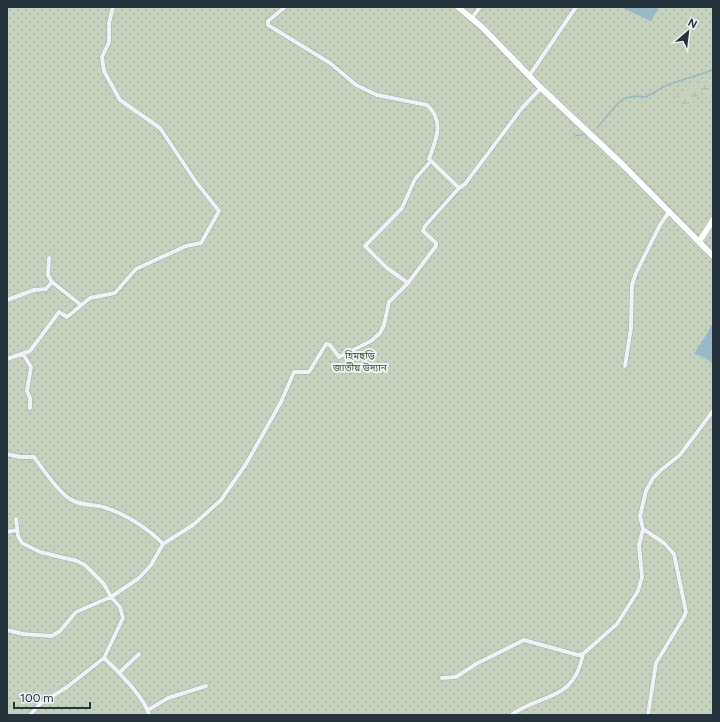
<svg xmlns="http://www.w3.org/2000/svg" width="720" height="722" font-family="Figtree,'Noto Sans Bengali',sans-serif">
  <defs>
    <pattern id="grass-dots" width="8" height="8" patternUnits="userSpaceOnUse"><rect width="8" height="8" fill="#c6d1be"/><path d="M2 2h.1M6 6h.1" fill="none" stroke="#aab4a4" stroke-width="1.8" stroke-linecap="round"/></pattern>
    <pattern id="wetland-marsh" width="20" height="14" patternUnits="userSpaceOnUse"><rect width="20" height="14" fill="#c6d1be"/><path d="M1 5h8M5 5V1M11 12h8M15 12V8" fill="none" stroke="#aab4a4"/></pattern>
  </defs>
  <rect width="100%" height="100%" fill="#dde3e7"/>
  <path fill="url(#grass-dots)" d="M7 7H713V715H7Z"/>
  <path fill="url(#wetland-marsh)" d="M703 80 713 88V101L702 92 688 108 675 97Z"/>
  <path fill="#98b7c7" d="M621 7H656L658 9 651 21Z
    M713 324V364L704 357 694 354Z"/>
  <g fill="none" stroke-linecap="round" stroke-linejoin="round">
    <path stroke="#98b7c7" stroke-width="1.5" d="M597 128 618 103 625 98 636 96 646 97 667 85 713 70
      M575 136 587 134"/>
    <g stroke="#a3abb1" stroke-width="5">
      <path id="street" d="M285 7 268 21V25L330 63 356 85 377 95 427 105C445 121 436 140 429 159L459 188
        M472 18 480 7
        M529 76 576 7
        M49 258 48 275 52 282 81 305
        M408 283 387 268 365 246 402 208 415 179 430 162
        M7 300 34 290 46 289 52 282
        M23 354 31 367 27 391 30 398V408
        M7 359 30 351 59 312 67 317 90 298 115 293 136 269 186 246 201 243 219 211 196 182 160 128 120 100 104 71 102 57 109 42V23L113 7
        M625 366 631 328 632 285 636 273 660 225 669 212
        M7 454 20 457H34C43 469 58 492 70 499 80 506 92 504 103 507 124 513 148 528 163 544
        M643 529 664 543 674 554 686 612 684 617 656 663 648 715
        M7 532 17 530
        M7 630 23 634 52 636 60 631 76 612 111 597 104 584 85 565 77 561 40 552 22 543 18 536 16 519
        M119 673 139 654
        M442 678 456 677 476 664 524 640 578 655 583 654 617 624 638 591 642 577 639 545 643 529 640 516 646 491 653 478 661 470 680 455 713 411
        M148 710 168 698 206 686
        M30 715 40 704 67 687 104 658
        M149 715C145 698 117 670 104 658L123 618 120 607 111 597 139 578 151 565 163 544 193 525 221 500 246 464 281 402 294 372H309L326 344 330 345 339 357 371 341 380 333 384 325 389 302 408 283 436 246V243L423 231 425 226 459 188 465 184 522 108 541 88
        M511 715C543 692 574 702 583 654"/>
    </g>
    <g stroke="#9da9b2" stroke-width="7">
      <path id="primary" d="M458 7 482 27 541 88 622 164 713 256"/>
    </g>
    <use href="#street" stroke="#f0f3f5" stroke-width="4"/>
    <path stroke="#fff" stroke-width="5.5" d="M699 242 713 220"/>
    <use href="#primary" stroke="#fff" stroke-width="6"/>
  </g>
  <g text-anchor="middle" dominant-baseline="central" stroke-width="4" stroke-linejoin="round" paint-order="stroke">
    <g font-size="10" fill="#415934" stroke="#ecf1f5">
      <text x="360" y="355">হিমছড়ি<tspan x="360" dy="12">জাতীয় উদ্যান</tspan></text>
    </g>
  </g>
  <rect width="720" height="722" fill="none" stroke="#27333d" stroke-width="16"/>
  <g transform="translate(688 32) rotate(28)" stroke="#ecf1f5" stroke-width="3" paint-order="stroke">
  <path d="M0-3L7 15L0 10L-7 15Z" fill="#27333d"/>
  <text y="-6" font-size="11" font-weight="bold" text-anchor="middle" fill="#27333d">N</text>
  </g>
  <path d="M14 702v6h76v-6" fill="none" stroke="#27333d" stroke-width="2"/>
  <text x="20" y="702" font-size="12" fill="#27333d" stroke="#ecf1f5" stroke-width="3" paint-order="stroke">100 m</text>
</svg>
